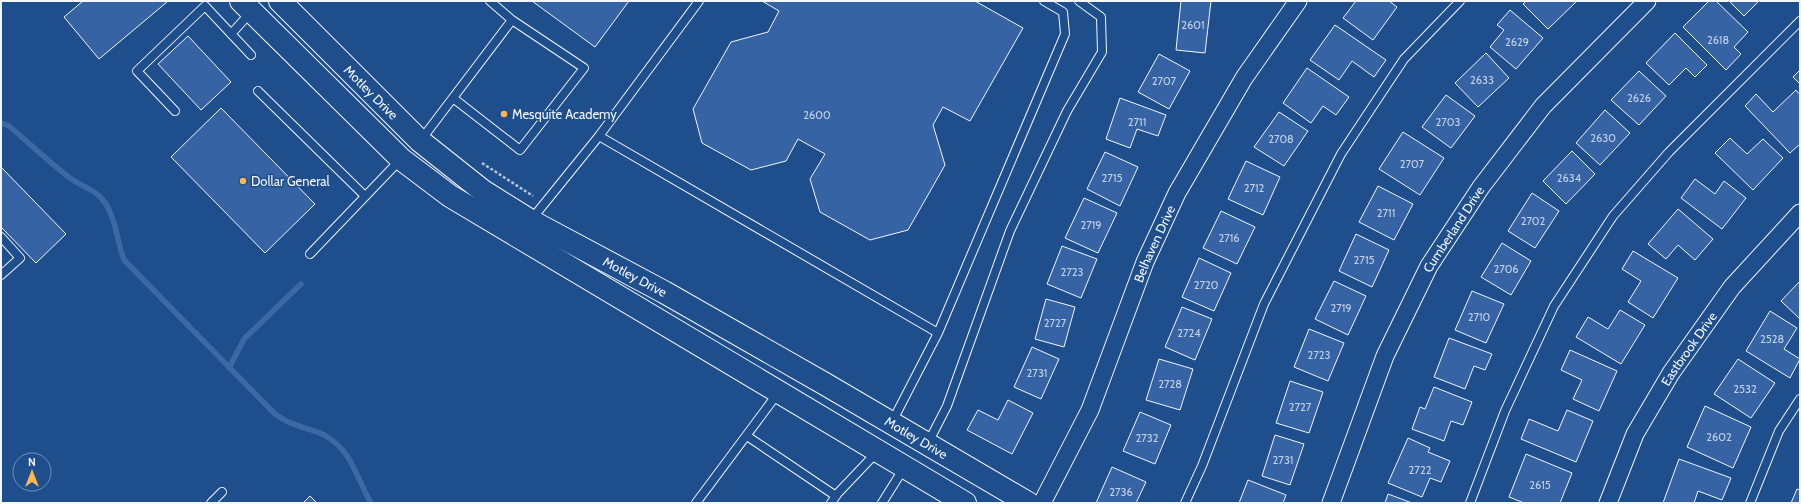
<svg xmlns="http://www.w3.org/2000/svg" width="1801" height="504" font-family="Cabin,sans-serif">
  <rect width="100%" height="100%" fill="#1f4e8c"/>
  <g fill="none" stroke-linecap="round" stroke-linejoin="round">
    <path stroke="#3b69a3" stroke-width="5.5" d="M1 123 9 126C29 143 49 162 70 178 84 188 96 189 106 204 117 222 117 242 124 260L275 414C280 417 285 421 291 423 302 428 316 430 326 436 353 452 356 478 371 503
      M229 368 244 339 301 284"/>
  </g>
  <path fill="#3563a3" stroke="#f2f6ff" d="M83 1H167V2L99 59 64 17Z
    M532 1H629L595 47Z
    M762 1H975L1023 28 970 121 943 107 933 125 945 165 908 230 870 240 820 212 810 179 825 154 798 139 786 161 751 170 702 143 693 109 731 42 768 32 779 11Z
    M1181 1H1211L1205 53 1176 50Z
    M1356 1H1389L1397 7 1373 40 1343 18Z
    M1526 1H1577L1548 29 1523 4Z
    M1709 1H1716L1748 32 1734 47 1741 54 1726 70 1683 27Z
    M1729 1H1759L1744 16Z
    M1510 10 1543 38 1516 69 1490 47 1504 30 1497 25Z
    M1335 25 1386 60 1374 77 1352 61 1339 80 1310 60Z
    M1675 33 1707 65 1695 77 1686 68 1669 85 1646 63Z
    M188 36 231 82 201 110 158 64Z
    M1486 53 1509 78 1478 107 1455 83Z
    M1159 54 1190 71 1169 109 1138 92Z
    M1307 68 1349 97 1336 115 1323 106 1311 123 1283 103Z
    M1800 70V84L1793 77Z
    M1639 71 1666 96 1639 125 1611 100Z
    M1796 90 1800 95V144L1790 153 1745 106 1756 94 1773 112Z
    M1446 95 1475 116 1451 148 1422 127Z
    M1120 98 1166 115 1158 136 1137 129 1130 148 1106 139Z
    M221 108 315 204 265 253 171 157Z
    M1605 110 1630 133 1600 165 1576 143Z
    M1279 112 1308 131 1284 166 1254 147Z
    M1403 132 1444 158 1420 195 1379 169Z
    M1730 138 1747 154 1763 139 1783 158 1753 190 1715 153Z
    M1572 151 1595 174 1566 204 1543 181Z
    M1105 152 1138 167 1120 206 1087 189Z
    M1246 161 1280 177 1263 215 1228 199Z
    M1 167 66 234 36 263 1 227Z
    M1695 179 1715 194 1724 181 1746 198 1722 229 1681 198Z
    M1378 186 1413 204 1394 240 1359 222Z
    M1532 193 1559 211 1535 248 1508 231Z
    M1084 198 1117 213 1098 253 1065 238Z
    M1678 209 1713 239 1695 260 1678 245 1666 259 1648 244Z
    M1221 211 1255 227 1237 264 1203 248Z
    M1356 234 1389 250 1372 287 1339 271Z
    M1502 243 1531 261 1511 295 1481 277Z
    M1062 246 1097 259 1081 298 1047 284Z
    M1633 251 1678 278 1653 318 1628 302 1641 281 1622 269Z
    M1199 258 1231 273 1214 311 1182 297Z
    M1334 281 1366 296 1348 335 1315 319Z
    M1800 281V319L1781 301Z
    M1472 291 1504 304 1486 343 1455 330Z
    M1046 299 1075 307 1064 347 1035 339Z
    M1182 307 1212 319 1195 360 1165 347Z
    M1620 310 1645 325 1621 364 1576 337 1588 317 1608 329Z
    M1770 311 1797 328 1784 349 1800 359 1790 378 1746 351Z
    M1309 329 1344 343 1328 381 1294 367Z
    M1449 338 1492 354 1485 370 1474 366 1465 389 1434 377Z
    M1032 347 1059 359 1041 399 1014 387Z
    M1570 350 1617 371 1599 411 1573 399 1582 380 1561 370Z
    M1159 359 1193 369 1180 410 1146 400Z
    M1738 359 1775 383 1751 418 1714 394Z
    M1290 381 1323 392 1309 433 1276 423Z
    M1434 387 1472 402 1463 425 1451 421 1444 441 1412 429 1420 407 1425 409Z
    M1008 400 1033 413 1012 454 967 430 978 410 998 420Z
    M1705 406 1751 427 1733 468 1687 447Z
    M1567 410 1593 421 1576 462 1521 439 1529 419 1558 431Z
    M1140 412 1171 425 1155 464 1123 451Z
    M1275 435 1304 444 1290 485 1262 476Z
    M1408 438 1430 448 1428 452 1450 461 1441 482 1430 478 1422 497 1388 483Z
    M1526 454 1572 473 1560 503H1524L1509 497Z
    M1679 459 1731 478 1722 500 1698 491 1694 503H1663Z
    M1112 467 1146 482 1136 503H1096Z
    M1248 480 1286 495 1283 503H1239Z
    M1797 489 1800 490V503H1791Z
    M1388 494 1412 503H1385Z
    M310 496 317 503H303Z"/>
  <g fill="none" stroke-linecap="round" stroke-linejoin="round">
    <g stroke="#f2f6ff" stroke-width="10">
      <path id="service" d="M231 34 251 12
        M258 91 365 196
        M453 98 520 150 584 68 512 20
        M175 111 137 71 205 6 251 55
        M599 136 938 333
        M421 140 512 20 490 1
        M531 220 599 136 699 1
        M1 237 20 258 1 275
        M310 254 401 159
        M892 422 938 333 1065 34 1063 12 1044 1
        M747 436 836 496
        M928 443 947 406 1010 231 1067 111 1102 52 1101 17 1079 1
        M211 503 222 492
        M696 503 778 393
        M831 503 838 493 877 452
        M882 503 904 468
        M1185 503 1202 466 1264 304 1341 154 1404 59 1460 1
        M1470 503 1505 411 1554 306 1613 216 1669 152 1800 21
        M1750 503 1779 431 1800 399"/>
    </g>
    <g stroke="#f2f6ff" stroke-width="19">
      <g id="minor">
        <path id="s1" d="M1042 503 1090 410 1145 262 1177 193 1244 78 1298 1"/>
        <path id="s2" d="M1331 503 1385 356 1429 266 1481 187 1543 106 1647 1"/>
        <path id="s3" d="M1608 503 1635 434 1671 373 1732 287 1800 213"/>
      </g>
    </g>
    <g stroke="#f2f6ff" stroke-width="24">
      <g id="secondary">
        <path d="M241 1 401 159 450 196 965 503"/>
        <path id="s4" d="M280 1 420 141 483 191 531 221 664 292 825 384 1028 503"/>
      </g>
    </g>
    <path stroke="#b3c4dc" stroke-width="2.5" stroke-dasharray="3 2" stroke-linecap="butt" d="M482 163 533 196"/>
    <use href="#service" stroke="#1f4e8c" stroke-width="8"/>
    <use href="#minor" stroke="#1f4e8c" stroke-width="17"/>
    <use href="#secondary" stroke="#1f4e8c" stroke-width="22"/>
  </g>
  <g fill="#ffb74d" stroke="#1f4e8c" stroke-width="1.5">
    <circle cx="504" cy="114" r="4"/>
    <circle cx="243" cy="181" r="4"/>
  </g>
  <g text-anchor="middle" dominant-baseline="central" stroke-width="3" stroke-linejoin="round" paint-order="stroke">
    <g font-size="11" fill="#c3d1e8">
      <text x="1193" y="25">2601</text>
      <text x="1718" y="40">2618</text>
      <text x="1517" y="42">2629</text>
      <text x="1482" y="80">2633</text>
      <text x="1164" y="81">2707</text>
      <text x="1639" y="98">2626</text>
      <text x="817" y="115">2600</text>
      <text x="1137" y="122">2711</text>
      <text x="1448" y="122">2703</text>
      <text x="1603" y="138">2630</text>
      <text x="1281" y="139">2708</text>
      <text x="1412" y="164">2707</text>
      <text x="1112" y="178">2715</text>
      <text x="1569" y="178">2634</text>
      <text x="1254" y="188">2712</text>
      <text x="1386" y="213">2711</text>
      <text x="1533" y="221">2702</text>
      <text x="1091" y="225">2719</text>
      <text x="1229" y="238">2716</text>
      <text x="1364" y="260">2715</text>
      <text x="1506" y="269">2706</text>
      <text x="1072" y="272">2723</text>
      <text x="1206" y="285">2720</text>
      <text x="1341" y="308">2719</text>
      <text x="1479" y="317">2710</text>
      <text x="1055" y="323">2727</text>
      <text x="1189" y="333">2724</text>
      <text x="1772" y="339">2528</text>
      <text x="1319" y="355">2723</text>
      <text x="1037" y="373">2731</text>
      <text x="1170" y="384">2728</text>
      <text x="1745" y="389">2532</text>
      <text x="1300" y="407">2727</text>
      <text x="1719" y="437">2602</text>
      <text x="1147" y="438">2732</text>
      <text x="1283" y="460">2731</text>
      <text x="1420" y="470">2722</text>
      <text x="1540" y="485">2615</text>
      <text x="1121" y="492">2736</text>
    </g>
    <g font-size="13" fill="#f2f6ff" stroke="#1f4e8c">
      <text stroke="none"><textPath href="#s4" startOffset="129">Motley Drive</textPath></text>
      <text stroke="none"><textPath href="#s2" startOffset="301">Cumberland Drive</textPath></text>
      <text stroke="none"><textPath href="#s1" startOffset="283">Belhaven Drive</textPath></text>
      <text stroke="none"><textPath href="#s4" startOffset="453">Motley Drive</textPath></text>
      <text stroke="none"><textPath href="#s3" startOffset="175">Eastbrook Drive</textPath></text>
      <text stroke="none"><textPath href="#s4" startOffset="777">Motley Drive</textPath></text>
    </g>
    <g font-size="13" fill="#f2f6ff" stroke="#1f4e8c" text-anchor="start">
      <text x="512" y="114">Mesquite Academy</text>
      <text x="251" y="181">Dollar General</text>
    </g>
  </g>
  <rect width="1801" height="504" fill="none" stroke="#f2f6ff" stroke-width="4"/>
  <g transform="translate(32 472)"><circle r="19" fill="#1f4e8c" stroke="#7391ba"/>
  <path d="M0-3L7 15L0 10L-7 15Z" fill="#ffb74d"/>
  <text y="-6" font-size="11" font-weight="bold" text-anchor="middle" fill="#f2f6ff">N</text>
  </g>
</svg>
